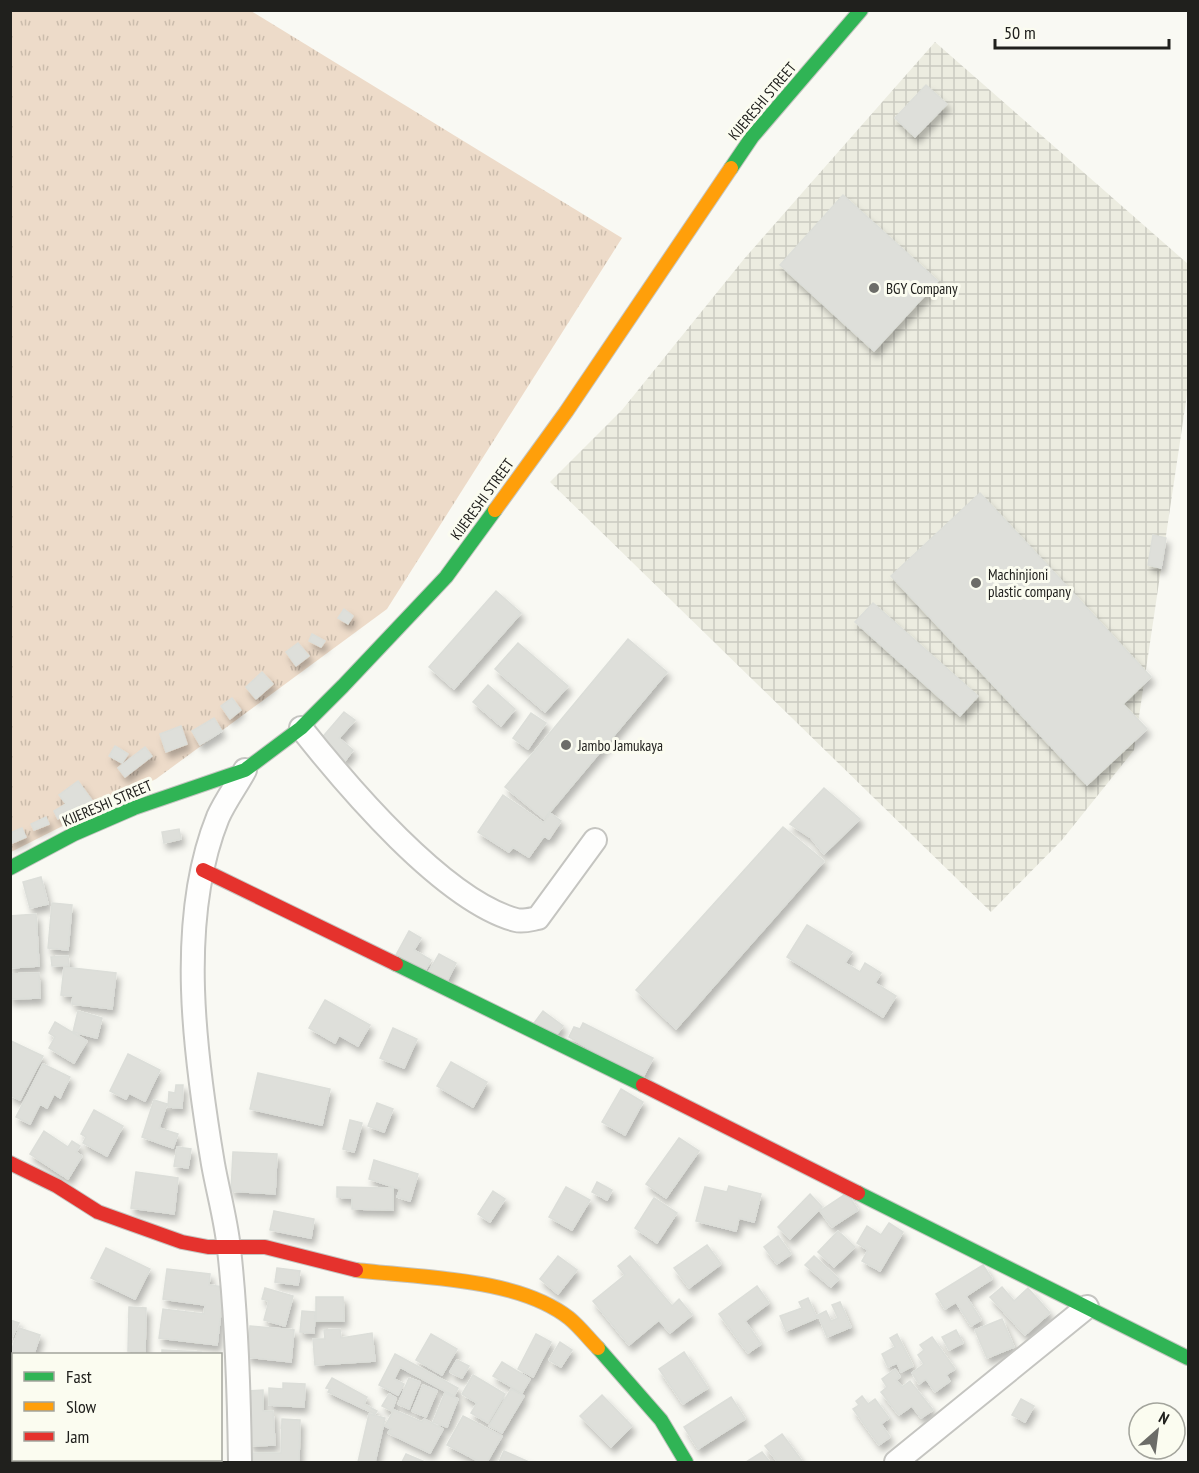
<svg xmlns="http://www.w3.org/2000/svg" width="1199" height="1473" font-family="'PT Sans Narrow',sans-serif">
  <defs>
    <pattern id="industrial-grid" width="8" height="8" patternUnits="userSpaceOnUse" patternTransform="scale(1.5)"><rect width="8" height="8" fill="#ecece0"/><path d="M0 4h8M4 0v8" fill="none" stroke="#cacac0"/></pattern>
    <pattern id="grass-tufts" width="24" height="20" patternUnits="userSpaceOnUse" patternTransform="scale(1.5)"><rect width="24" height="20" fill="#eddbc9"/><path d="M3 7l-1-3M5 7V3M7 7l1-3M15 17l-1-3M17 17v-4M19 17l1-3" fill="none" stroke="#cbbcac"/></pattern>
    <filter id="shadow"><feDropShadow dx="3.5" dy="6" stdDeviation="3" flood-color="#0004"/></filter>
  </defs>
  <rect width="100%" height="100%" fill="#f9f9f3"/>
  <path fill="url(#industrial-grid)" d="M935 42 1188 264V388L1134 750 1062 840 991 912 550 482 622 410 744 259Z"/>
  <path fill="url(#grass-tufts)" d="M11 11H251L622 238 387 609 156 779 11 852Z"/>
  <path fill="#dedfda" stroke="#dcded9" stroke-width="1.5" filter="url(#shadow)" d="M926 85 947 104 915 137 895 118Z
    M843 195 938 281 874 351 780 265Z
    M980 493 1151 677 1123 704 1147 729 1087 785 891 576Z
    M1153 535 1166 538 1161 568 1148 565Z
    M496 591 521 613 454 689 429 667Z
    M873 603 978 696 960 716 855 622Z
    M344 609 353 616 348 624 338 618Z
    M312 634 325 641 321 647 309 641Z
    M628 639 667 672 544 819 505 787Z
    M298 643 309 656 296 666 286 652Z
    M518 643 568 686 545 712 495 669Z
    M262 672 273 684 256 699 246 687Z
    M488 685 515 709 501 726 473 702Z
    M232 698 241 710 230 719 221 706Z
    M344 712 355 720 339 738 353 750 345 761 320 740Z
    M531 713 546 723 528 749 513 738Z
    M214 718 222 731 200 745 192 731Z
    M181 726 187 744 166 752 160 734Z
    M115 746 128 754 122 763 109 756Z
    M145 747 152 756 125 777 118 768Z
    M78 781 94 803 76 817 71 810 58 819 54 811 66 804 59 795Z
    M824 788 860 819 824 854 811 838 790 824Z
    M503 795 544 823 550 813 561 821 549 839 544 836 529 857 513 847 509 852 478 832Z
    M46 817 49 824 34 830 31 824Z
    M783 827 824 861 676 1029 636 990Z
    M22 828 26 837 10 844V833Z
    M179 829 181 839 164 843 162 832Z
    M41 877 48 904 30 908 23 882Z
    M52 903 72 905 68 950 48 948Z
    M36 914 39 966 10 968V916Z
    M807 925 852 952 845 963 860 972 865 963 881 973 875 983 896 996 883 1017 787 957Z
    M409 931 421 938 414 950 431 960 425 971 396 955Z
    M439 954 456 963 446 983 428 973Z
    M68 956 69 965 52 966 51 957Z
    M64 967 116 973 112 1009 72 1004 73 996 61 995Z
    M39 973 40 998 10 999V974Z
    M325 1000 370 1025 358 1046 339 1035 335 1043 309 1028Z
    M78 1011 102 1018 97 1038 73 1032Z
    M543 1011 563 1026 554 1038 534 1023Z
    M55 1022 87 1041 74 1063 49 1048 55 1037 49 1033Z
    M583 1023 653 1058 642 1079 569 1037 574 1027 580 1029Z
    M393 1028 417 1039 404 1068 380 1058Z
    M11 1041 43 1056 20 1100 10 1095Z
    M128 1054 160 1070 145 1101 129 1093 126 1099 110 1091Z
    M451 1062 487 1082 473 1107 437 1086Z
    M43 1064 70 1077 60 1098 54 1094 47 1108 40 1104 30 1124 16 1117Z
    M258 1073 330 1089 322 1125 250 1109Z
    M176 1085H183L182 1108 168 1107 169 1092 175 1093Z
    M621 1089 643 1102 625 1135 602 1122Z
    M154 1100 167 1104 159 1128 178 1134 173 1148 142 1137Z
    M377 1103 393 1109 384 1132 368 1126Z
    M94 1110 123 1126 107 1156 83 1143 86 1137 81 1134Z
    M350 1120 362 1123 354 1152 343 1149Z
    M44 1131 68 1147 72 1141 80 1146 76 1152 82 1156 68 1179 30 1154Z
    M679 1138 699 1151 666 1198 646 1184Z
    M177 1147 191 1149 188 1168 174 1166Z
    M233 1152 277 1154 275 1194 231 1191Z
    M374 1160 418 1174 410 1201 397 1197 400 1189 369 1179Z
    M136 1172 178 1178 174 1214 131 1208Z
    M597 1182 612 1190 607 1200 592 1192Z
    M729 1186 761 1194 754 1222 739 1218 736 1231 696 1221 705 1187 727 1192Z
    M337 1187 393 1188V1210L352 1209V1198L337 1197Z
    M566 1187 590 1200 572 1230 549 1217Z
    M493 1191 505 1199 490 1222 478 1214Z
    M847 1193 858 1210 832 1227 820 1211Z
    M810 1194 822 1207 790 1239 778 1227Z
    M654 1198 677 1213 657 1243 635 1228Z
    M274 1211 314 1219 311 1238 270 1230Z
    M889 1223 903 1232 880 1271 862 1261 868 1250 857 1243 867 1226 881 1235Z
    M838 1231 855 1247 834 1267 818 1252Z
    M778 1236 791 1254 777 1264 764 1247Z
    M707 1245 721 1264 689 1288 674 1268Z
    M106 1248 150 1269 135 1299 91 1278Z
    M558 1256 577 1270 558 1294 540 1279Z
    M630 1256 672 1306 679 1299 692 1315 670 1333 659 1320 629 1345 593 1301 625 1275 618 1266Z
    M814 1256 839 1279 831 1287 805 1265Z
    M983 1265 992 1279 966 1296 981 1320 971 1326 956 1302 945 1309 936 1294Z
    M277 1268 300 1271 298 1285 275 1282Z
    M167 1269 210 1274 209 1285 224 1287 217 1345 159 1338 163 1309 204 1314 205 1305 163 1299Z
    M757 1286 769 1303 745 1321 761 1344 748 1353 719 1314Z
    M1002 1287 1014 1301 1028 1288 1050 1313 1025 1335 990 1297Z
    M265 1288 293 1296 285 1326 264 1320 269 1301 262 1299Z
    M316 1297H343L344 1321H316Z
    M808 1298 816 1316 826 1311 831 1321 838 1318 832 1305 840 1302 851 1327 827 1337 819 1317 786 1331 780 1316 802 1308 799 1302Z
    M129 1307 146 1308 145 1352 128 1351Z
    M302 1311 315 1312 314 1333 300 1332Z
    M1002 1319 1014 1347 987 1358 975 1330Z
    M10 1320 19 1323 10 1342Z
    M250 1326 294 1330 291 1362 247 1357Z
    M19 1328 40 1335 34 1354 10 1355Z
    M340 1329 341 1338 372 1333 375 1361 315 1365 313 1339H325L324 1330Z
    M956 1330 963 1343 949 1350 942 1337Z
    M431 1334 457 1349 442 1375 416 1360Z
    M536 1334 551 1342 533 1377 518 1369Z
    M897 1334 913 1366 901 1372 897 1363 888 1367 882 1354 895 1347 890 1338Z
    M932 1337 955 1369 946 1375 950 1381 935 1392 926 1379 919 1384 912 1373 924 1364 918 1355 924 1350 920 1345Z
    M560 1342 572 1350 561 1367 549 1360Z
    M162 1350 202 1352V1354H162Z
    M684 1352 708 1388 683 1404 659 1369Z
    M395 1354 458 1388 454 1396 400 1367 394 1379 404 1384 398 1395 379 1385Z
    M457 1360 469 1366 462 1378 450 1372Z
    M502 1362 530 1379 522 1393 493 1376Z
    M895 1369 900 1377 896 1380 902 1387 910 1381 933 1410 921 1418 912 1406 899 1415 881 1392 887 1387 882 1379Z
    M473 1375 505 1394 488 1423 471 1413 477 1403 462 1394Z
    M332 1378 367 1397 364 1404 377 1411 375 1414 328 1392 330 1389 326 1388Z
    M409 1378 420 1382 409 1409 398 1404Z
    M10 1382 14 1383V1413L10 1412Z
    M283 1383 305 1384 304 1407 269 1405V1388L283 1389Z
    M423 1385 437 1391 426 1417 412 1411Z
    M511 1389 524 1396 502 1433 489 1426Z
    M263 1390V1411H273L275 1445 250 1446 248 1391Z
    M445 1393 458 1399 447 1427 433 1422Z
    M389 1394 396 1398 392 1411 382 1406Z
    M602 1395 632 1426 611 1447 580 1416Z
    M862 1396 868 1404 875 1399 889 1418 881 1424 890 1437 879 1445 853 1409 859 1405 856 1401Z
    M731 1397 745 1419 698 1449 684 1427Z
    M1021 1399 1034 1406 1025 1422 1012 1415Z
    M394 1410 422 1422 424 1419 443 1429 430 1453 388 1433 391 1429 385 1426Z
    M369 1414 385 1418 375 1462H358Z
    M463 1416 502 1436 487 1462H480L447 1445Z
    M282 1419 300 1420 299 1462H253V1453H281Z
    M10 1429 14 1460 17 1462H10Z
    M782 1434 802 1461 800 1462H778L765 1446Z
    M504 1451 529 1462H499Z
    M762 1452 770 1462H746Z
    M406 1454 425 1462H402Z
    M140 1460H175L173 1462H138Z"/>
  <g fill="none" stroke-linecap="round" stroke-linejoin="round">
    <g stroke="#c5c5c1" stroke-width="26">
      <path id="street" d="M301 728C347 786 444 901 516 920 523 922 532 919 538 918L595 840
        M240 1462C239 1391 237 1320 229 1249 226 1220 218 1192 213 1164 195 1057 176 921 218 817 225 801 237 785 245 770
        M896 1462 1087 1307"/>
    </g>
    <g stroke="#c5c5c1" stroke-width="16">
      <path id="fast" d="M731 168 752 137 861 10
        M10 868 74 834 134 808 245 770 301 728 343 686 446 577 495 510
        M396 964 643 1085
        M858 1193 1188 1358
        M598 1348 661 1420 686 1462"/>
    </g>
    <g stroke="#c5c5c1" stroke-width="16">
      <path id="slow" d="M495 510 566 412 731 168
        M356 1270C420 1278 517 1277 569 1318 580 1327 589 1339 598 1348"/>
    </g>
    <g stroke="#c5c5c1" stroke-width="16">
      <path id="jam" d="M203 870 396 964
        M643 1085 858 1193
        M10 1163 57 1186 98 1212 182 1242 208 1247H265L356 1270"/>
    </g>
    <use href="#street" stroke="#fefefd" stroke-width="22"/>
    <use href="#fast" stroke="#30b455" stroke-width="14"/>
    <use href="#slow" stroke="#ff9f0a" stroke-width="14"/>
    <use href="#jam" stroke="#e5322d" stroke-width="14"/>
  </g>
  <g fill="#6c6c68" stroke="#fbfcf0" stroke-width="2">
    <circle cx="874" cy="288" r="6"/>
    <circle cx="976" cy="583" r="6"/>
    <circle cx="566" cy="745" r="6"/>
  </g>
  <g text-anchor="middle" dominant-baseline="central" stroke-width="6" stroke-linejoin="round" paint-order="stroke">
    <g font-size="15" fill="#20201d" stroke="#fbfcf0">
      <text transform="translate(762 101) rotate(-50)">KIJERESHI STREET</text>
      <text transform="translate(482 499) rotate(-54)">KIJERESHI STREET</text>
      <text transform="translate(107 803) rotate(-23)">KIJERESHI STREET</text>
    </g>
    <g font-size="15" fill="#20201d" stroke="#fbfcf0" text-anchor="start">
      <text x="886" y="288">BGY Company</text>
      <text x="988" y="574">Machinjioni<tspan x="988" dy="17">plastic company</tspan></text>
      <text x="578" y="745">Jambo Jamukaya</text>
    </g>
  </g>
  <rect width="1199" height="1473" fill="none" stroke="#20201d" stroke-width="24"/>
  <rect x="12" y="1353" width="210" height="108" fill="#fbfcf0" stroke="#a3a49c" stroke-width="1.5"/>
  <rect x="24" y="1372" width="30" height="9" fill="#30b455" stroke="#a3a49c" stroke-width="1.5"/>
  <text x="66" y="1383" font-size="18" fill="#20201d">Fast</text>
  <rect x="24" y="1402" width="30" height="9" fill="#ff9f0a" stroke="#a3a49c" stroke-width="1.5"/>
  <text x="66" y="1413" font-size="18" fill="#20201d">Slow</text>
  <rect x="24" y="1432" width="30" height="9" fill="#e5322d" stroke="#a3a49c" stroke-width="1.5"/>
  <text x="66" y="1443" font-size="18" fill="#20201d">Jam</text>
  <g transform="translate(1157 1431) rotate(28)"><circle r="28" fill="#fbfcf0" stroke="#a3a49c" stroke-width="1.5"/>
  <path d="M0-4.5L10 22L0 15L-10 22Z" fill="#6c6c68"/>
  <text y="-9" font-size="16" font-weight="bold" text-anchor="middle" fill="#20201d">N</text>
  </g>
  <path d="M995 39v9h174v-9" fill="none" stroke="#20201d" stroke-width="3"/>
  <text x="1004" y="39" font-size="18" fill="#20201d" stroke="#fbfcf0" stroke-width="4.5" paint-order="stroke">50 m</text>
</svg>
